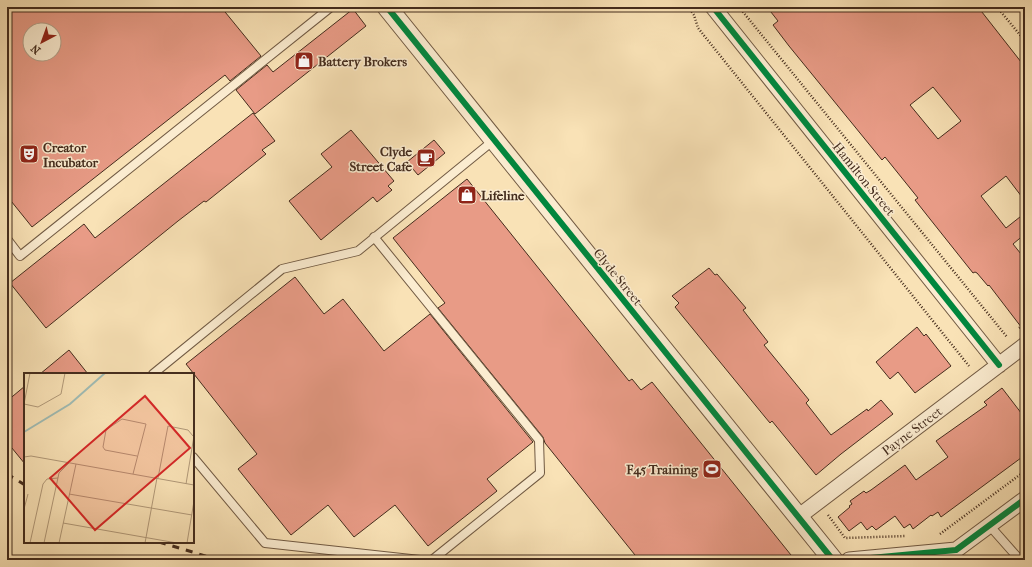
<svg xmlns="http://www.w3.org/2000/svg" width="1032" height="567" font-family="'IM FELL French Canon',serif">
  <rect width="100%" height="100%" fill="#f9e2b6"/>
  <filter id="stains"><feTurbulence type="fractalNoise" baseFrequency=".005" numOctaves="4"/><feColorMatrix values="0 0 0 0 .2 0 0 0 0 .09 0 0 0 0 .02 0 0 0 .5 -.17"/></filter>
  <radialGradient id="worn" r=".72"><stop offset=".6" stop-color="#630" stop-opacity="0"/><stop offset="1" stop-color="#630" stop-opacity=".3"/></radialGradient>
  <path fill="#e89b86" stroke="#442c1d" fill-rule="evenodd" d="M7 7H221L261 56 230 81 225 75 32 227 7 196ZM30 30H54V54H30Z
    M767 7H978L1025 67V201L1006 176 981 196 1006 228 1025 213V234L1013 244 1025 259V332L989 285 988 286 977 273 975 272 973 273 930 219 915 200 918 198 885 157 882 160 789 46 773 25 778 21ZM933 87 961 121 938 139 910 105Z
    M353 9 366 26 255 114 236 90 267 65 273 72Z
    M253 113 275 141 262 150 266 154 206 202 204 201 178 221 46 328 10 283 84 224 95 238Z
    M351 130 394 181 388 186 392 190 377 202 373 197 321 240 289 201 332 167 321 154Z
    M434 140 445 153 418 175 407 162Z
    M467 179 629 381 632 379 641 390 652 382 795 560H639L545 443 543 437 438 308 445 303 393 238Z
    M709 268 715 275 717 274 746 308 743 310 768 342 764 345 809 400 806 403 831 435 867 409 868 411 881 400 893 414 841 454 816 475 772 421 770 423 765 417 675 307 679 303 672 296Z
    M295 277 324 314 343 299 384 351 430 314 533 442 487 479 497 491 428 546 395 505 354 537 328 505 291 535 238 469 257 454 186 364Z
    M917 327 924 336 926 334 951 366 915 393 898 372 890 379 876 362Z
    M69 350 88 374H40Z
    M25 386V464L7 442V401Z
    M1002 388 1025 418V455L941 517 938 512 932 516 931 515 913 529 910 524 904 528 895 516 876 530 872 526 867 530 861 522 849 531 838 517 850 507 849 506 852 504 850 501 864 491 866 493 871 490 905 465 916 480 948 457 936 441 987 405 984 402Z"/>
  <g fill="none" stroke-linecap="round" stroke-linejoin="round">
    <g stroke="#715a43" stroke-width="10">
      <path id="service" d="M374 237 539 440 540 473 432 560
        M7 239 20 256 331 7
        M153 374 282 269 358 251 494 140
        M193 457 265 543 420 560
        M989 525 1020 560"/>
    </g>
    <g stroke="#715a43" stroke-width="17">
      <path id="minor" d="M713 7 999 365
        M798 517 1025 345
        M849 560 956 550 1025 499"/>
    </g>
    <g stroke="#715a43" stroke-width="21">
      <path id="tertiary" d="M387 7 833 560"/>
    </g>
    <path stroke="#442c1d" stroke-width="2.5" stroke-dasharray="1 2" stroke-linecap="butt" d="M688 7 694 15 698 28 969 366
      M739 7 1007 337
      M997 7 1025 41
      M1019 328 1025 324
      M828 515 845 538 906 536
      M940 534 1025 471"/>
    <use href="#service" stroke="#fbecd0" stroke-width="8"/>
    <use href="#minor" stroke="#fbecd0" stroke-width="15"/>
    <use href="#tertiary" stroke="#fbecd0" stroke-width="19"/>
    <path stroke="#442c1d" stroke-width="3" stroke-dasharray="7 7" stroke-linecap="butt" d="M7 474 25 485
      M159 542 219 560"/>
    <g stroke="#fbecd0" stroke-width="8">
      <path id="cycleway" d="M387 7 833 560
        M713 7 999 365
        M849 560 956 550 1025 499"/>
    </g>
    <use href="#cycleway" stroke="#00873e" stroke-width="6"/>
  </g>
  <defs>
    <g id="shop-square" transform="scale(1)"><rect x="-9" y="-9" width="18" height="18" rx="4" fill="#8f2418" stroke="#fbecd0"/><path d="M-5-2.5h2.3a2.7 3.5 0 0 1 5.4 0H5L5.5 6h-11ZM-1.5-2.5h3a1.5 2.3 0 0 0-3 0Z" fill="#fff"/></g>
    <g id="theatre-square" transform="scale(1)"><rect x="-9" y="-9" width="18" height="18" rx="4" fill="#8f2418" stroke="#fbecd0"/><path d="M-5-5.5Q0-4 5-5.5V0Q5 5 0 6Q-5 5-5 0ZM-3.3-2.5H-1v1.5H-3.3ZM1-2.5H3.3v1.5H1ZM-2.8 1Q0 5.5 2.8 1Z" fill="#fff"/></g>
    <g id="cafe-square" transform="scale(1)"><rect x="-9" y="-9" width="18" height="18" rx="4" fill="#8f2418" stroke="#fbecd0"/><path d="M-5.5-4.5H6V0H3Q3 3.5 0 3.5H-2.5Q-5.5 3.5-5.5 0ZM3-3.2v2h1.7v-2ZM-6 4.5H4V6H-6Z" fill="#fff"/></g>
    <g id="stadium-square" transform="scale(1)"><rect x="-9" y="-9" width="18" height="18" rx="4" fill="#8f2418" stroke="#fbecd0"/><path d="M0-5a6.5 5 0 1 0 0 10a6.5 5 0 1 0 0-10ZM-3.5-1.8h7v3.6h-7Z" fill="#fff"/></g>
  </defs>
  <g fill-rule="evenodd">
    <use href="#shop-square" x="304" y="61"/>
    <use href="#theatre-square" x="29" y="154"/>
    <use href="#cafe-square" x="426" y="158"/>
    <use href="#shop-square" x="467" y="195"/>
    <use href="#stadium-square" x="712" y="469"/>
  </g>
  <g text-anchor="middle" dominant-baseline="central" stroke-width="3" stroke-linejoin="round" paint-order="stroke">
    <g font-size="13" font-weight="bold" fill="#442c1d" stroke="#fbecd0" text-anchor="start">
      <text x="318" y="61">Battery Brokers</text>
      <text x="43" y="147">Creator<tspan x="43" dy="15">Incubator</tspan></text>
      <text x="412" y="151" text-anchor="end">Clyde<tspan x="412" dy="15">Street Cafe</tspan></text>
      <text x="481" y="195">Lifeline</text>
      <text x="698" y="469" text-anchor="end">F45 Training</text>
    </g>
    <g font-size="13" fill="#442c1d" stroke="#fbecd0">
      <text transform="translate(864 179) rotate(51)">Hamilton Street</text>
      <text transform="translate(618 277) rotate(51)">Clyde Street</text>
      <text transform="translate(912 431) rotate(-37)">Payne Street</text>
    </g>
  </g>
  <g transform="translate(24 373)">
    <rect width="170" height="170" fill="#f9e2b6"/>
    <path fill="none" stroke="#a0bcb5" stroke-width="2" d="M0 59 46 31 81 0"/>
    <path fill="none" stroke="#b19979" stroke-width="1" d="M0 31 14 34 37 21 41 0M0 31 6 0M0 84 7 83 170 112M109 101 122 51 98 46 82 57 79 74 81 77 113 83M134 105 144 53 164 57 169 63M162 111 170 63M45 121 168 142M0 136 4 121M39 150 153 170M6 170 19 111 23 106 34 105M20 170 35 100 45 90M35 170 52 91M121 170 133 105M163 170 170 128"/>
    <path fill="#d62828" fill-opacity="0.15" stroke="#d62828" stroke-width="2" d="M121 23 166 75 71 157 26 105Z"/>
    <rect width="170" height="170" fill="none" stroke="#442c1d" stroke-width="2"/>
  </g>
  <rect width="1032" height="567" fill="none" stroke="#f9e2b6" stroke-width="24"/>
  <rect x="8" y="8" width="1016" height="551" fill="none" stroke="#442c1d" stroke-width="2"/>
  <rect x="12" y="12" width="1008" height="543" fill="none" stroke="#442c1d"/>
  <g transform="translate(42 42) rotate(221)"><circle r="19" fill="#fbecd0" stroke="#b29f88"/>
  <path d="M0-3L7 15L0 10L-7 15Z" fill="#8f2418"/>
  <text y="-6" font-size="11" font-weight="bold" text-anchor="middle" fill="#442c1d">N</text>
  </g>
  <rect width="100%" height="100%" filter="url(#stains)"/>
  <rect width="100%" height="100%" fill="url(#worn)"/>
</svg>
